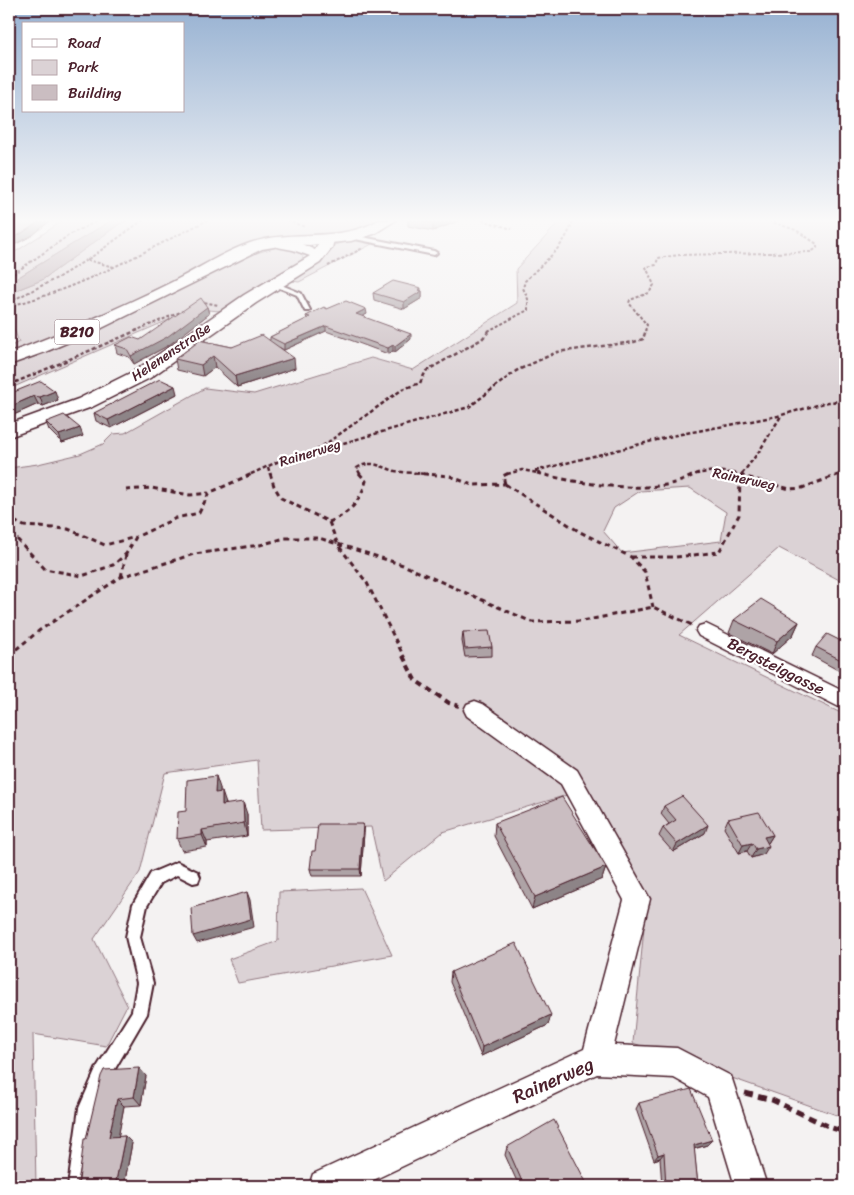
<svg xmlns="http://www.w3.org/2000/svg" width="854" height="1195" font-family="Sriracha,sans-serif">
  <rect width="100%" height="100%" fill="#f4f2f2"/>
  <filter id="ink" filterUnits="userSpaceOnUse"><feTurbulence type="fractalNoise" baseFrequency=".02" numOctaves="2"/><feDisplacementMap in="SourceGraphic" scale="10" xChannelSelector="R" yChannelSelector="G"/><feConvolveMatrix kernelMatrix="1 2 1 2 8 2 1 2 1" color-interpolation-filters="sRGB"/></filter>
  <g filter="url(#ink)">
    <path fill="#dbd2d5" stroke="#927880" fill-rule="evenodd" d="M64 220H112L9 283V256Z
      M128 220H378L367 227 343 234 251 243 75 328 9 353V347L19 342 12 324 9 322V293L42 280 118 225Z
      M561 220H845V583L779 548 679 635 845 715V1118L633 1043 647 896 584 790 443 832 383 881 371 827 261 830 257 760 165 773 140 872 94 939 127 1005 106 1046 33 1034 36 1186H9V468L38 464 80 454 103 444 113 434 125 433 205 388 254 394 371 358 413 370 517 303 516 269ZM690 488 726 512 721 541 622 553 603 531 614 508 640 491Z
      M358 239 372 244 299 282 292 281 330 246Z
      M277 247H289L303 252C305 264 289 270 281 276L278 275 221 311 194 309 9 389V365L87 334 250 255Z
      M361 888 392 955 238 983 229 959 278 941 279 892Z"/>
    <path fill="#baa9ae" stroke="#8d727a" d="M112 220H128L118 225 42 280 9 293V283Z"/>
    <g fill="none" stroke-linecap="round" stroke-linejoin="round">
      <g stroke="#4a1f2b" stroke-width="4">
        <path id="lane" d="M352 235 434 251 437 253 434 255 350 238V236Z
          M274 282 301 293 310 310 309 311H305L297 295 272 285 271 284Z
          M177 862 198 872 200 877 198 882 193 883 177 875 161 883 147 906 140 937 153 983 147 1014 109 1079 95 1109 86 1186H68L79 1108 97 1067 132 1011 137 983 126 937 133 904 151 873Z"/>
      </g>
      <g stroke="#4a1f2b" stroke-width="3">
        <path id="street" d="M706 624 845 692V710L699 636 696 631 699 626Z
          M475 701 483 704 577 770 650 899 614 1045 677 1048 731 1076 767 1186H735L708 1097 674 1078 597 1074 361 1186H309L313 1174 584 1049 624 900 561 784 467 716 464 710 467 704Z"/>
      </g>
      <g stroke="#4a1f2b" stroke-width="3">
        <path id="secondary" d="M327 236 332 237 334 240 332 248 320 263 256 303 150 378 92 407 9 437V424L78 399 136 370 244 295 310 256 293 250 277 247 275 244 277 241 297 242 315 250 322 237Z"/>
      </g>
      <g stroke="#4a1f2b" stroke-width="3">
        <path id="primary" d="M379 220H396L374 234 351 241 309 245 291 244 262 249 102 328 45 352 9 365V353C65 332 119 308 172 282 198 269 223 252 250 243 293 228 338 244 379 220Z"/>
      </g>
      <path stroke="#4a1f2b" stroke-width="2" stroke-dasharray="3 2" stroke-linecap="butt" d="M287 220 305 227
        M482 220 512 229
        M87 260 114 267
        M328 266 363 248
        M9 277 69 235 99 220
        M9 302 57 278 93 256 143 220
        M200 304 204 302 218 305
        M9 306C80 289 142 252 208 220
        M135 331 183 311
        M488 331 528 310V299L523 288 525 281C543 262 566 247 573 220
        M645 331 647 325 629 303 630 300 649 293 654 285 646 267 656 265 658 258 679 255 811 252 817 248V244L796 230 766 220"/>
      <path stroke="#4a1f2b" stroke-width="2.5" stroke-dasharray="4 2.5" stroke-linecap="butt" d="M9 385 138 330
        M317 450 403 389 420 383 426 371 482 339 490 330
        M268 467 270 474
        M535 471 676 435 778 416 828 402 845 401
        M251 474 277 462 469 407 516 371 557 352 634 342 643 339 646 330
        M360 474 357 468C371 459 381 467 395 471 405 473 417 473 428 474
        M507 474 522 470 542 474
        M695 474 715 471 737 474
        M742 474 760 450 781 416
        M840 474 845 472"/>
      <path stroke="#4a1f2b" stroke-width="3" stroke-dasharray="5 4" stroke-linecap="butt" d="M270 473 274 486 281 498 329 522C349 514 360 502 366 481L359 473
        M414 473 450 476 472 485 505 484
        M537 473C577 483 638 494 678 482 686 480 692 475 699 473
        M731 473 790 489 802 488 843 473
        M505 484 503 476 509 473
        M505 484 580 532 631 557 645 572 653 607
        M126 490 151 488 190 495 208 493
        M9 514 12 520 24 526 68 529 105 545 136 537
        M329 522 338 545 367 583 404 657
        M9 535 16 538 45 569 82 576 113 565 126 554 136 537 176 518 199 513 209 493 254 473
        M631 557H676L719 552 739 515 740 476 743 473
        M121 577 126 555
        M9 655 40 630 121 577 194 554 260 545 285 538H319L403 565 532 622 583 621 653 607 692 625"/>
      <path stroke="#4a1f2b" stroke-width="4" stroke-dasharray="6 4.5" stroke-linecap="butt" d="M403 656 415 680 449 703 459 706"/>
      <path stroke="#4a1f2b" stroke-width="5" stroke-dasharray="8 5.5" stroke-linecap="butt" d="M745 1093 772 1100 832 1128 845 1132"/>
      <use href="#lane" fill="#fff" fill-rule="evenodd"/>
      <use href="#street" fill="#fff" fill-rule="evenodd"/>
      <use href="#secondary" fill="#fff" fill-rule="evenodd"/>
      <use href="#primary" fill="#fff" fill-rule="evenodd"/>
    </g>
    <path fill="#aea3a6" stroke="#4a1f2b" d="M408 220H461L433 231 408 226Z
      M9 222 33 235 16 244H9Z
      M421 290 422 291V298L404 309 374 300 373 293Z
      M207 307 209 314 169 345 134 364 129 357 117 353 115 345 140 340Z
      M327 309 367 314 362 316 411 339 395 352 393 351 388 354 326 331 284 350 279 347 295 368 237 387 215 367 203 376 177 370 175 359 195 344 194 339 232 347 270 340V337L307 319 306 316Z
      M41 381 58 400 43 406 38 404 9 417Z
      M177 394 111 428 96 421 94 413Z
      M46 422 83 436 62 443 49 430Z
      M734 620 799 622 793 635 772 654 729 633Z
      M463 632 492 647V656L465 657 462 641Z
      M845 643V674L812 656 816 647Z
      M220 788V792L226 804 247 814V836L207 842V847L182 851 177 839 186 811Z
      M664 806 705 833 673 852 659 836 663 828 669 824 661 814Z
      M728 819 773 835 768 843H767L764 854 751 858 747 851 739 853 724 828Z
      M495 823 606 867 602 879 532 909 494 836Z
      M364 832 361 876H312L310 869 315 851Z
      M451 972 551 1015 548 1025 481 1056 450 982Z
      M104 1070 146 1076 141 1105 124 1106 118 1137 125 1136 132 1143 124 1186H77L86 1139Z
      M639 1103 712 1140 707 1145 694 1149 698 1186H662L660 1158 654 1160 636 1109Z
      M507 1147 588 1186H519L505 1155Z"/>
    <path fill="#8d8487" stroke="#4a1f2b" d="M41 220H51L33 235 16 244 14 238Z
      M440 220H461L433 231V223Z
      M421 288V292L422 291V298L404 309V302Z
      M207 307 209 314 169 345 134 364 131 356Z
      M366 309 367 314 357 319 356 314Z
      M326 326V331L284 350V344Z
      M411 334V339L395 352V346Z
      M393 345V351L388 354V348Z
      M213 356 215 367 203 376 201 365Z
      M294 358 295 368 237 387 235 376Z
      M175 386 177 394 111 428 108 420Z
      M55 391 58 400 43 406 40 397Z
      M34 396 38 404 9 417V407Z
      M80 428 83 436 62 443 59 435Z
      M799 622 793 635 772 654 777 641Z
      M216 776 220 788V806L215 793Z
      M222 792 226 804 222 805Z
      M243 802 247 814V836L244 823Z
      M363 824 364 832 361 876 360 869Z
      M708 825 705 833 673 852 677 844Z
      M202 830 207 842V847L202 835Z
      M773 835 768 843 759 845 764 837Z
      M752 843 747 851 739 853 743 845Z
      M769 846 764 854 751 858 756 849Z
      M606 867 602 879 532 909 535 897Z
      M247 892 250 900 254 927 197 943 193 936Z
      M551 1015 548 1025 481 1056 482 1047Z
      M139 1068 146 1076 141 1105 134 1097Z
      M117 1099 124 1106 117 1144 109 1137Z
      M125 1136 132 1143 124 1186H115Z
      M712 1140 707 1145 689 1150 694 1145Z
      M664 1153 660 1158 654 1160 658 1155Z"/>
    <path fill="#cabdc1" stroke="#4a1f2b" d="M12 220H41L30 228 14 238H9V222Z
      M419 220H440L433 223Z
      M393 281 421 288 418 290 422 291 404 302 373 293Z
      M201 298 207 307 167 337 131 356 127 349 115 345 131 337 140 340Z
      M346 301 366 309 356 314 411 334 395 346 393 345 388 348 326 326 284 344 270 337 310 317 306 316 324 307 327 309Z
      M262 335 294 358 235 376 213 356 201 365 175 359 198 342 194 339 232 347Z
      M160 379 175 386 108 420 94 413Z
      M41 381 55 391 40 397 34 396 9 407V394Z
      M64 415 80 428 59 435 46 422Z
      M761 599 799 622 777 641 734 620Z
      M489 631 492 647 465 649 463 632Z
      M827 634 845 643V662L816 647Z
      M216 776 215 793 222 792V805L243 802 244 823 202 830V835L177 839 178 812 186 811 187 780Z
      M682 796 708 825 677 844 663 828 676 820 664 806Z
      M562 797 606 867 535 897 495 823Z
      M759 812 773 835 764 837 769 846 756 849 752 843 743 845 728 819Z
      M318 824H363L360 869H310L312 851H315Z
      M247 892 251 919 193 936 191 908Z
      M516 943 551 1015 482 1047 451 972Z
      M139 1068 134 1097 117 1099 109 1137 125 1136 115 1186H77L79 1180 84 1139H86L101 1076 104 1070Z
      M691 1089 712 1140 694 1145 698 1186H666L664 1153 658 1155 639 1103Z
      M554 1120 588 1186H524L507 1147Z"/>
  </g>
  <linearGradient id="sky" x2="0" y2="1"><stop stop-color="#95b0d1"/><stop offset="0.57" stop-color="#faf9f9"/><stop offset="1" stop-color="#faf9f9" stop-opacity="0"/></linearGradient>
  <rect width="854" height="387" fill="url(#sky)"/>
  <g text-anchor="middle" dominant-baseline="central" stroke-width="4.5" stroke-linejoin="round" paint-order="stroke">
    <g font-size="14" fill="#4a1f2b" stroke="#fff">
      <text transform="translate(171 352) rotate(-34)">Helenenstraße</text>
      <text transform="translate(310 453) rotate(-17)">Rainerweg</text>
      <text transform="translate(744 479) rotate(12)">Rainerweg</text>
    </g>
    <rect fill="#fff" stroke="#80626b" stroke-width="1" x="54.5" y="319.5" width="45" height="25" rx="4"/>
    <g font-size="15" font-weight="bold" fill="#4a1f2b">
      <text x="77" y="332">B210</text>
    </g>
    <g font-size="16" fill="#4a1f2b" stroke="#fff">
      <text transform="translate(776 666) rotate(27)">Bergsteiggasse</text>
    </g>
    <g font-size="19" fill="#4a1f2b" stroke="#fff">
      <text transform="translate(553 1080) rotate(-24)">Rainerweg</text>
    </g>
  </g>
  <rect width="854" height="1195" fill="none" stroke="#fff" stroke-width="30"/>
  <rect x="15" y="15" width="824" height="1165" fill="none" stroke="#4a1f2b" stroke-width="2" filter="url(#ink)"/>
  <rect x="22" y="22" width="162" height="90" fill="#ffffff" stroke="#b7a5aa"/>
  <rect x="32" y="39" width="25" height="8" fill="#ffffff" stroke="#b7a5aa"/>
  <text x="68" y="48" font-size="15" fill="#4a1f2b">Road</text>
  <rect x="32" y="60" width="25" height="15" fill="#dbd2d5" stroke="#b7a5aa"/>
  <text x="68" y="72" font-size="15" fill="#4a1f2b">Park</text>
  <rect x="32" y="85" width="25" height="15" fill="#cabdc1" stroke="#b7a5aa"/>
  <text x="68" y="98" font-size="15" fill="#4a1f2b">Building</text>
</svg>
